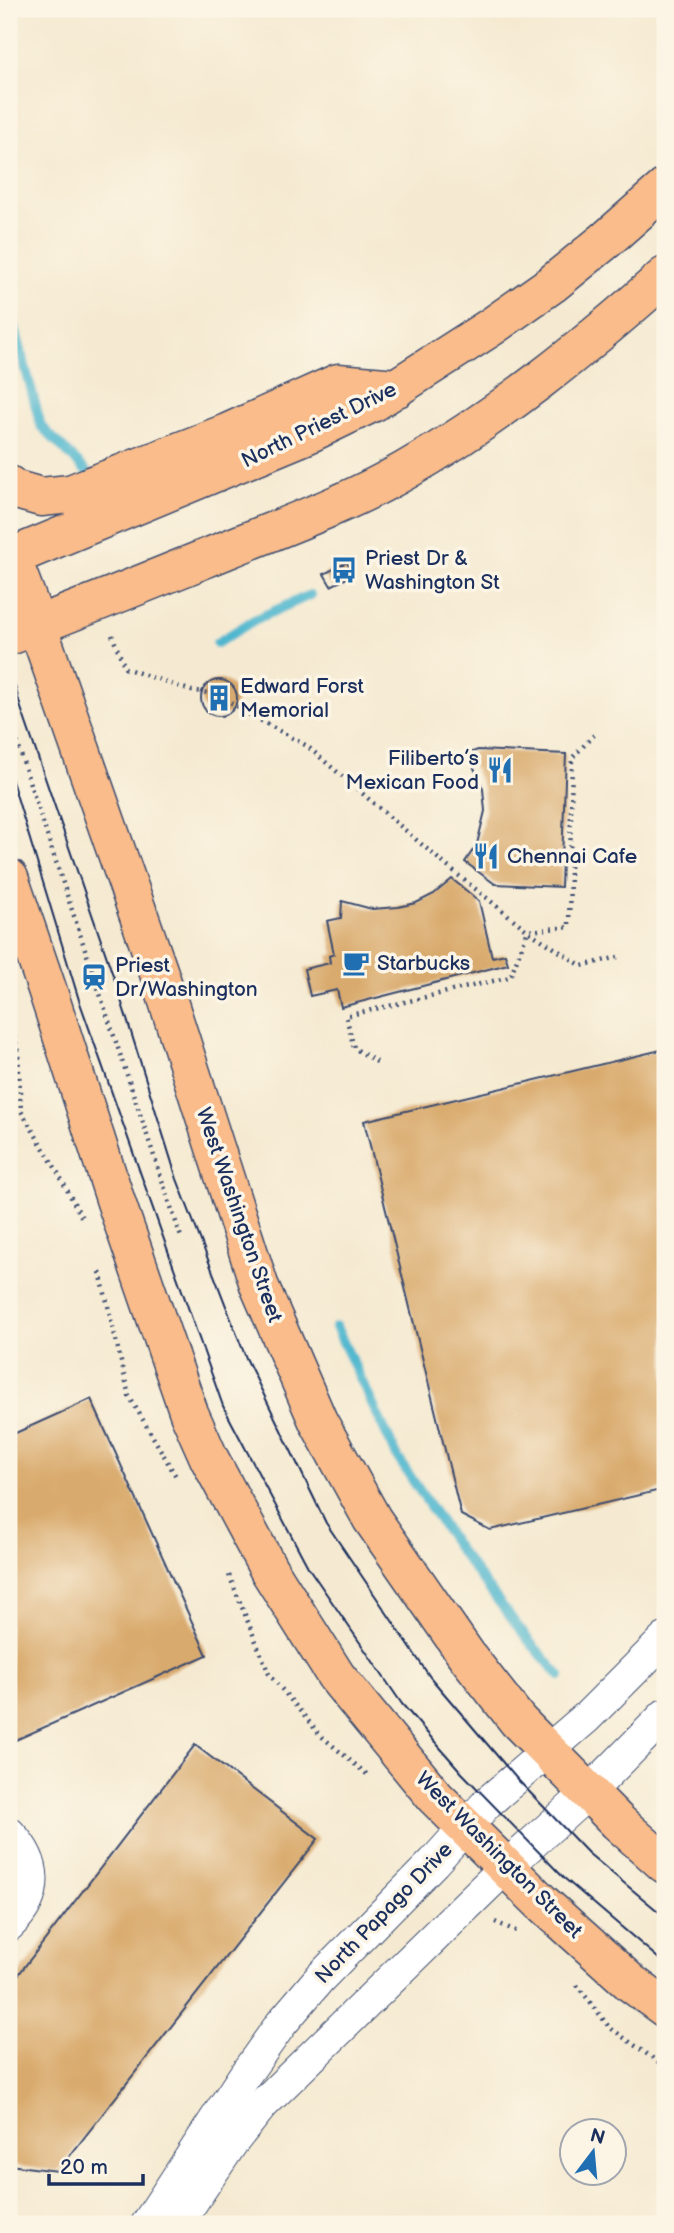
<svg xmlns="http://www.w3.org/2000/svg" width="674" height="2233" font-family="'Balsamiq Sans',sans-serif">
  <rect width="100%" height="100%" fill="#fcf5e5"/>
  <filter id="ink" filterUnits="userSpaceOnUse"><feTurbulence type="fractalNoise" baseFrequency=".0143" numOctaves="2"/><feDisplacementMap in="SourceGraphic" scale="14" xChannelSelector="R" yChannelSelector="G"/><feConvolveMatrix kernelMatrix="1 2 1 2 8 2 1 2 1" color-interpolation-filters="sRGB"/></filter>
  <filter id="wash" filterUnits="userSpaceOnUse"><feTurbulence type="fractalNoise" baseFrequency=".00686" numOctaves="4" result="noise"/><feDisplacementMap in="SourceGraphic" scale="28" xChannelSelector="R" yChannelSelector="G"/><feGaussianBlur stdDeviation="1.57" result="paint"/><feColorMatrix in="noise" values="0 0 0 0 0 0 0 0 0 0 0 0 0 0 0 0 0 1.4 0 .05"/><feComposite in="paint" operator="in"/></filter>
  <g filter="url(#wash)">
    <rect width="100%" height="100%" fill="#f5ead1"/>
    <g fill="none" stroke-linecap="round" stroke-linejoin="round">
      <path stroke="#50b7cf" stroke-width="10" d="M9 306 41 426 86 471
        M217 643 254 620 310 595
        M336 1327 398 1458 459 1550 529 1641 560 1676"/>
    </g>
    <g id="blocks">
      <path fill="#d9aa6d" d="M347 562 353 575 331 586 324 574Z
        M201 698a18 18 0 1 1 36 0a18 18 0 1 1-36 0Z
        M478 750 566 754 561 887 495 884 465 862 477 844 485 811 483 789 472 763 466 754Z
        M452 879 479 901 492 957 505 954 508 964 341 1007 337 990 310 996 304 969 330 963 329 956 334 954 327 921 341 918 342 901 372 909 398 907 416 903 434 894Z
        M665 1049V1489L490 1530 461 1515 364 1121Z
        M91 1399 207 1655 9 1743V1436Z
        M195 1745 318 1839 58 2171 9 2165V1984L15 1979Z"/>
    </g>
  </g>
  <g filter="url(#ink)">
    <use href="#blocks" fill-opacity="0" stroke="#3c4b6f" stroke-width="2"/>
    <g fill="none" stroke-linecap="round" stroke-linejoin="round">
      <g stroke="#3c4b6f" stroke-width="34">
        <path id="minor" d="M9 1833C38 1862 40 1896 9 1925
          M147 2224 244 2076 281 2024 320 1978 434 1862 488 1802 587 1717 665 1639
          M177 2224 231 2144 262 2105 507 1866 589 1792 665 1715"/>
      </g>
      <g stroke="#3c4b6f" stroke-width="41">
        <path id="major" d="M9 485 13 489 41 497 70 494 227 433 338 383 397 388
          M9 551 37 625 159 973 259 1285 318 1421 372 1519 467 1656 518 1721 618 1822 665 1864
          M9 558 308 434 374 402 491 327 552 284 606 240 665 188
          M9 636C84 608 157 578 231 548 290 524 351 502 406 470 500 416 585 347 665 276
          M9 878 47 989 116 1202 189 1413 209 1458 269 1570 336 1676 435 1797 541 1902 631 1983 665 2008"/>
      </g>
      <path stroke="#3c4b6f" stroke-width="4.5" stroke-dasharray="2 5" stroke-linecap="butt" d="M112 635 125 668 192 691C210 691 232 701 245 712L307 746 448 867 528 931 582 966 618 957
        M9 715 30 784 182 1240
        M9 1015 18 1051 21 1111 56 1169 82 1218
        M377 1062 354 1048 346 1016 510 977 528 931 569 927 572 758 595 734
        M100 1272 129 1396 177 1478
        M229 1575 269 1674 321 1736 369 1776
        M495 1922 516 1931
        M577 1985 609 2027 665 2067"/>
      <use href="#minor" stroke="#fff" stroke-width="32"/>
      <use href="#major" stroke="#f9bc8a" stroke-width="38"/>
      <path stroke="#1b2f5e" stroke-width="2" d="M9 665 21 708 115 981 177 1179 246 1358 326 1523 430 1677 517 1779 588 1853 665 1917
        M9 771 79 1000 223 1406 308 1567 402 1704 462 1773 564 1878 665 1964"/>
    </g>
  </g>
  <defs>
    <g id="bus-bare" transform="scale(2.1)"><path d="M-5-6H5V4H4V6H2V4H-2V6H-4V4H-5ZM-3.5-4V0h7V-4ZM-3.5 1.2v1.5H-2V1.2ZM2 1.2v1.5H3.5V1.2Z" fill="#1f6fb2" stroke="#fcf5e5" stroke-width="2.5" paint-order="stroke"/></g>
    <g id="building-bare" transform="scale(2.1)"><path d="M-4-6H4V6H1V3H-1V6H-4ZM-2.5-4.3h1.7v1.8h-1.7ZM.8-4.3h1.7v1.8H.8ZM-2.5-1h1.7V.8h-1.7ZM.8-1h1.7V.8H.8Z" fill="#1f6fb2" stroke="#fcf5e5" stroke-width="2.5" paint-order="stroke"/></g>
    <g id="restaurant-bare" transform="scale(2.1)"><path d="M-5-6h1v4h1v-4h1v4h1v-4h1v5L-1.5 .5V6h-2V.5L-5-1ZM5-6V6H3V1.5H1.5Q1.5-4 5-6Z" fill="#1f6fb2" stroke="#fcf5e5" stroke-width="2.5" paint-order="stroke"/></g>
    <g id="cafe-bare" transform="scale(2.1)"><path d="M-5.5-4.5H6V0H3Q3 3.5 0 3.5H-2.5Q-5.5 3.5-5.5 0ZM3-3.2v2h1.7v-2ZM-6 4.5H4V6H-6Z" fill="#1f6fb2" stroke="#fcf5e5" stroke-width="2.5" paint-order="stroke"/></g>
    <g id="station-bare" transform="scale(2.1)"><path d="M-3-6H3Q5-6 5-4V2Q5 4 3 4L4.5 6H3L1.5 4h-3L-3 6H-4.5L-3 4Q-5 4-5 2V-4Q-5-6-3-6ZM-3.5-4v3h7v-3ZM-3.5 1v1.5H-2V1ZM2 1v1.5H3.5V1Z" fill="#1f6fb2" stroke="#fcf5e5" stroke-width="2.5" paint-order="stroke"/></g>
  </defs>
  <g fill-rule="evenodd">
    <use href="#bus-bare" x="344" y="570"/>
    <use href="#building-bare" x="219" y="698"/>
    <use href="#restaurant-bare" x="500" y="770"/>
    <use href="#restaurant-bare" x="486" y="856"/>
    <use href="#cafe-bare" x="356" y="963"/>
    <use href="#station-bare" x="94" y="977"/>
  </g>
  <g text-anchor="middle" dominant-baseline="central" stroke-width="7" stroke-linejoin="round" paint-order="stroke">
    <g font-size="21" fill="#1b2f5e" stroke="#fcf5e5">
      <text transform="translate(319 425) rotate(-26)">North Priest Drive</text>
      <text transform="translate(239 1215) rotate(71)">West Washington Street</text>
      <text transform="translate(499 1855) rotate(45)">West Washington Street</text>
      <text transform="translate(384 1913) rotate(-46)">North Papago Drive</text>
    </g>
    <g font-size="21" fill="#1b2f5e" stroke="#fcf5e5" text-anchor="start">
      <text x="365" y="558">Priest Dr &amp;<tspan x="365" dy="24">Washington St</tspan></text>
      <text x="240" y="686">Edward Forst<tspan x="240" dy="24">Memorial</tspan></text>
      <text x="479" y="758" text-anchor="end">Filiberto’s<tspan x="479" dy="24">Mexican Food</tspan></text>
      <text x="507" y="856">Chennai Cafe</text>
      <text x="377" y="963">Starbucks</text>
      <text x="115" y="965">Priest<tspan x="115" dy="24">Dr/Washington</tspan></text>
    </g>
  </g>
  <rect width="674" height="2233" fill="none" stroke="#fcf5e5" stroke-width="35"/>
  <g transform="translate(593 2152) rotate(16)"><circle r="33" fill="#fcf5e5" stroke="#a2a6af" stroke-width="2"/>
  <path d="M0-5L12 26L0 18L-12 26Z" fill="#1f6fb2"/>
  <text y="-10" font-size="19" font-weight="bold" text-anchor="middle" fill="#1b2f5e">N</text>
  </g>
  <path d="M49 2174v10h94v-10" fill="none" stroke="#1b2f5e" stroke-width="3.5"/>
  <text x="60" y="2174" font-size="21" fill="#1b2f5e" stroke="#fcf5e5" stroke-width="5" paint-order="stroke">20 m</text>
</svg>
